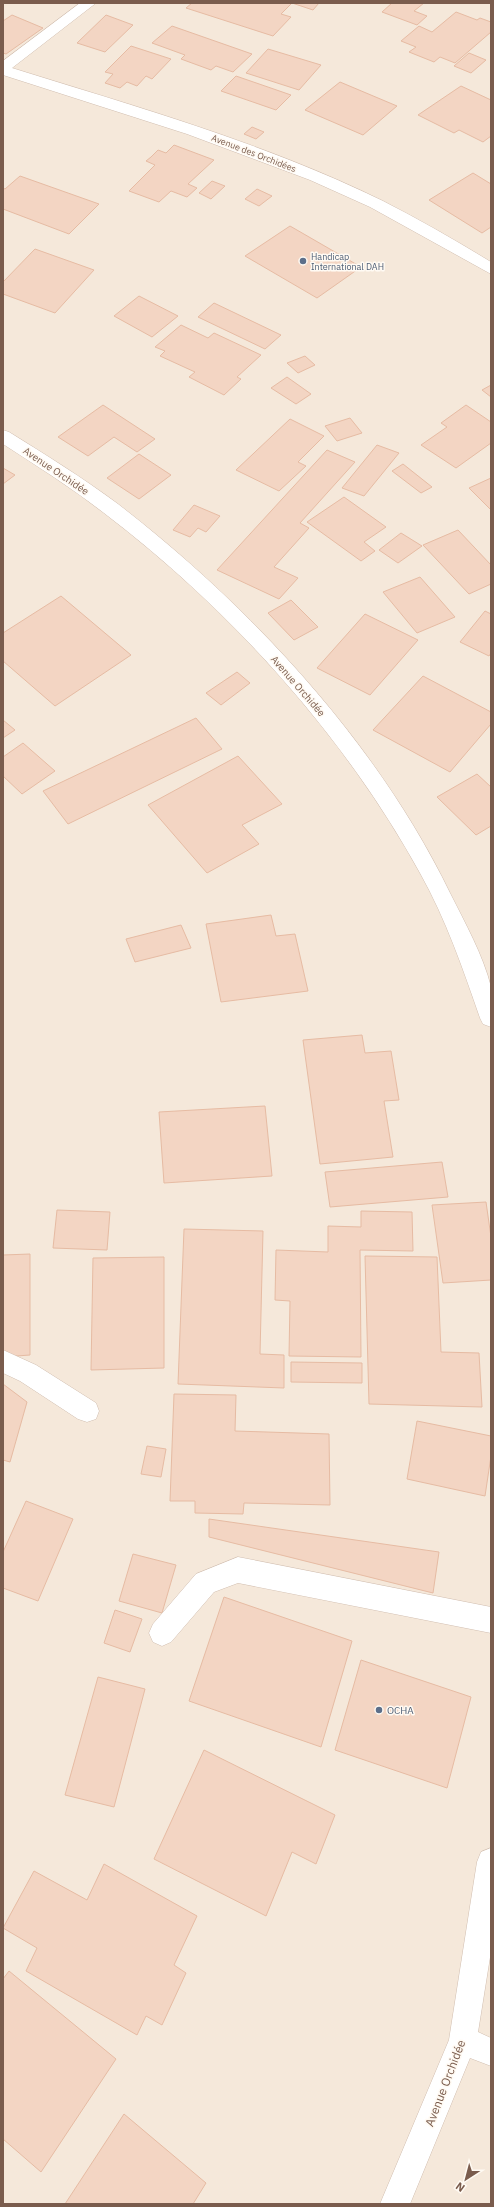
<svg xmlns="http://www.w3.org/2000/svg" width="494" height="2207" font-family="'IBM Plex Sans',sans-serif">
  <rect width="100%" height="100%" fill="#fdf6ec"/>
  <path fill="#f5e8da" d="M3 3H491V2204H3Z"/>
  <path fill="#f3d5c3" stroke="#e6bba3" d="M192 3H292L281 14 291 17 273 36 186 8Z
    M292 3H319L313 10Z
    M392 3H424L414 11 427 16 417 25 382 12Z
    M456 12 477 20 480 18 491 22V32L455 63 440 57 434 62 409 52 416 47 401 41 419 26 432 32Z
    M12 15 43 28 6 54 3 53V21Z
    M106 15 133 25 105 52 77 43Z
    M172 26 252 54 233 72 216 66 211 70 181 59 185 55 152 43Z
    M131 46 171 59 152 79 146 76 137 86 127 82 120 88 105 83 113 74 105 72Z
    M268 49 321 65 299 90 246 73Z
    M469 53 486 60 471 73 454 66Z
    M236 76 291 95 276 110 221 91Z
    M340 82 397 106 363 135 305 110Z
    M461 86 491 100V136L483 142 459 130 454 133 418 115Z
    M252 127 264 132 256 139 244 134Z
    M174 145 214 160 188 184 197 188 187 197 171 191 159 202 129 191 155 165 146 161 151 157 158 150 166 153Z
    M473 173 491 184V227L482 233 429 200Z
    M20 176 99 204 69 234 3 209V188L5 189Z
    M212 181 225 186 211 199 199 193Z
    M257 189 272 196 259 206 245 199Z
    M290 226 361 267 317 298 245 256Z
    M35 249 94 270 55 313 3 294V282Z
    M139 296 178 316 152 337 114 316Z
    M214 303 281 335 265 349 198 317Z
    M181 325 208 338 214 333 261 355 237 377 241 379 224 395 189 377 195 372 160 356 165 351 155 347Z
    M305 356 315 365 298 373 287 363Z
    M287 377 311 394 296 404 271 388Z
    M491 385V397L482 390Z
    M103 405 155 439 137 452 114 437 88 456 58 437Z
    M466 405 491 422V443L456 468 421 445 447 427 441 423Z
    M350 418 362 433 337 441 325 426Z
    M290 419 324 436 298 462 306 466 279 491 236 470Z
    M377 445 399 453 364 496 342 488Z
    M327 450 355 462 300 523 309 528 274 567 298 578 279 599 217 570Z
    M139 454 171 475 139 499 107 478Z
    M403 464 432 487 421 493 392 471Z
    M3 468 15 475 3 484Z
    M491 478V510L469 488Z
    M344 497 386 527 364 542 375 551 361 561 307 522Z
    M194 505 220 516 206 532 198 528 190 537 173 530Z
    M458 530 491 565V584L469 594 423 545Z
    M401 533 422 546 398 563 379 550Z
    M420 577 455 617 417 633 383 592Z
    M61 596 131 655 55 706 3 661V633Z
    M291 600 318 627 294 640 268 613Z
    M485 611 491 614V653L489 656 460 642Z
    M365 614 418 640 370 695 317 668Z
    M237 672 250 683 221 705 206 693Z
    M423 676 491 712V724L450 772 373 730Z
    M196 718 222 749 68 824 43 791Z
    M3 720 15 730 3 738Z
    M23 743 55 771 22 794 3 776V757Z
    M238 756 282 804 242 825 259 844 207 873 148 805Z
    M477 774 491 787V826L476 835 437 797Z
    M271 915 276 936 295 934 308 991 221 1002 206 924Z
    M181 925 191 948 135 962 126 939Z
    M362 1035 365 1053 391 1051 399 1100 384 1101 393 1157 320 1164 303 1040Z
    M265 1106 272 1176 164 1183 159 1112Z
    M442 1162 448 1197 330 1207 325 1172Z
    M486 1202 491 1237V1280L443 1283 432 1205Z
    M57 1210 110 1212 107 1250 53 1248Z
    M361 1211 412 1212 413 1251 360 1250 361 1357 289 1356 290 1301 275 1300 276 1250 328 1252V1226L361 1227Z
    M184 1229 263 1231 260 1354 284 1355V1388L178 1384Z
    M30 1254V1355L3 1357V1255Z
    M365 1256 437 1257 441 1352 479 1353 482 1407 369 1404Z
    M164 1257V1368L91 1370 93 1258Z
    M291 1362 362 1363V1383L291 1382Z
    M3 1384 27 1402 10 1462 3 1460Z
    M174 1394 236 1395 235 1431 329 1434 330 1505 244 1503 243 1514 195 1513V1501H170Z
    M417 1421 491 1436V1456L485 1496 407 1479Z
    M147 1446 166 1449 161 1477 141 1474Z
    M26 1501 73 1519 38 1601 3 1588V1552Z
    M209 1519 439 1552 433 1593 209 1537Z
    M133 1554 176 1565 162 1613 119 1601Z
    M224 1597 352 1641 321 1747 189 1701Z
    M115 1610 142 1619 130 1652 104 1643Z
    M361 1660 471 1697 447 1788 335 1750Z
    M98 1677 145 1689 114 1807 65 1795Z
    M204 1750 335 1815 316 1864 292 1852 266 1916 154 1859Z
    M104 1864 197 1916 174 1965 186 1973 162 2025 146 2016 137 2035 26 1971 37 1948 3 1928 34 1871 87 1900Z
    M9 1971 116 2059 41 2172 3 2139V1979Z
    M124 2114 206 2183 193 2204H65Z"/>
  <g fill="none" stroke-linecap="round" stroke-linejoin="round">
    <g stroke="#d1beb0" stroke-width="1">
      <path id="lane" d="M3 1350 36 1365 96 1403 99 1411 96 1419 87 1422 78 1419 20 1381 3 1373Z
        M238 1557 491 1607V1633L238 1583 214 1592 171 1642 162 1646 153 1642 149 1633 153 1624 196 1574Z"/>
    </g>
    <g stroke="#d1beb0" stroke-width="1">
      <path id="street" d="M80 3H96L12 68C137 107 265 143 383 201 420 220 455 240 491 262V274L370 207 310 180 187 134 3 75V61Z
        M3 430 9 432C46 455 83 478 118 504 250 606 377 742 450 893 465 923 483 955 491 987 493 999 491 1015 491 1027L483 1024 480 1018C463 969 446 919 420 873 344 735 230 609 104 513 72 488 37 466 3 444Z
        M491 1848V1951L478 2032 491 2038V2066L470 2058 410 2204H380L449 2040 477 1862 481 1852Z"/>
    </g>
    <use href="#lane" fill="#fff" fill-rule="evenodd"/>
    <use href="#street" fill="#fff" fill-rule="evenodd"/>
  </g>
  <g fill="#5c6f8a" stroke="#fffaf3" stroke-width="1.5">
    <circle cx="303" cy="261" r="4"/>
    <circle cx="379" cy="1710" r="4"/>
  </g>
  <g text-anchor="middle" dominant-baseline="central" stroke-width="3" stroke-linejoin="round" paint-order="stroke">
    <g font-size="9" fill="#7a5c4d" stroke="#fffaf3">
      <text transform="translate(254 153) rotate(21)">Avenue des Orchidées</text>
    </g>
    <g font-size="9" fill="#4e5e75" stroke="#fffaf3" text-anchor="start">
      <text x="311" y="256">Handicap<tspan x="311" dy="10">International DAH</tspan></text>
    </g>
    <g font-size="10" fill="#7a5c4d" stroke="#fffaf3">
      <text transform="translate(56 471) rotate(34)">Avenue Orchidée</text>
      <text transform="translate(298 686) rotate(49)">Avenue Orchidée</text>
    </g>
    <g font-size="10" fill="#4e5e75" stroke="#fffaf3" text-anchor="start">
      <text x="387" y="1710">OCHA</text>
    </g>
    <g font-size="12" fill="#7a5c4d" stroke="#fffaf3">
      <text transform="translate(445 2083) rotate(-69)">Avenue Orchidée</text>
    </g>
  </g>
  <rect width="494" height="2207" fill="none" stroke="#7a5c4d" stroke-width="8"/>
  <g transform="translate(466 2179) rotate(216)" stroke="#fffaf3" stroke-width="3" paint-order="stroke">
  <path d="M0-3L7 15L0 10L-7 15Z" fill="#7a5c4d"/>
  <text y="-6" font-size="11" font-weight="bold" text-anchor="middle" fill="#7a5c4d">N</text>
  </g>
</svg>
